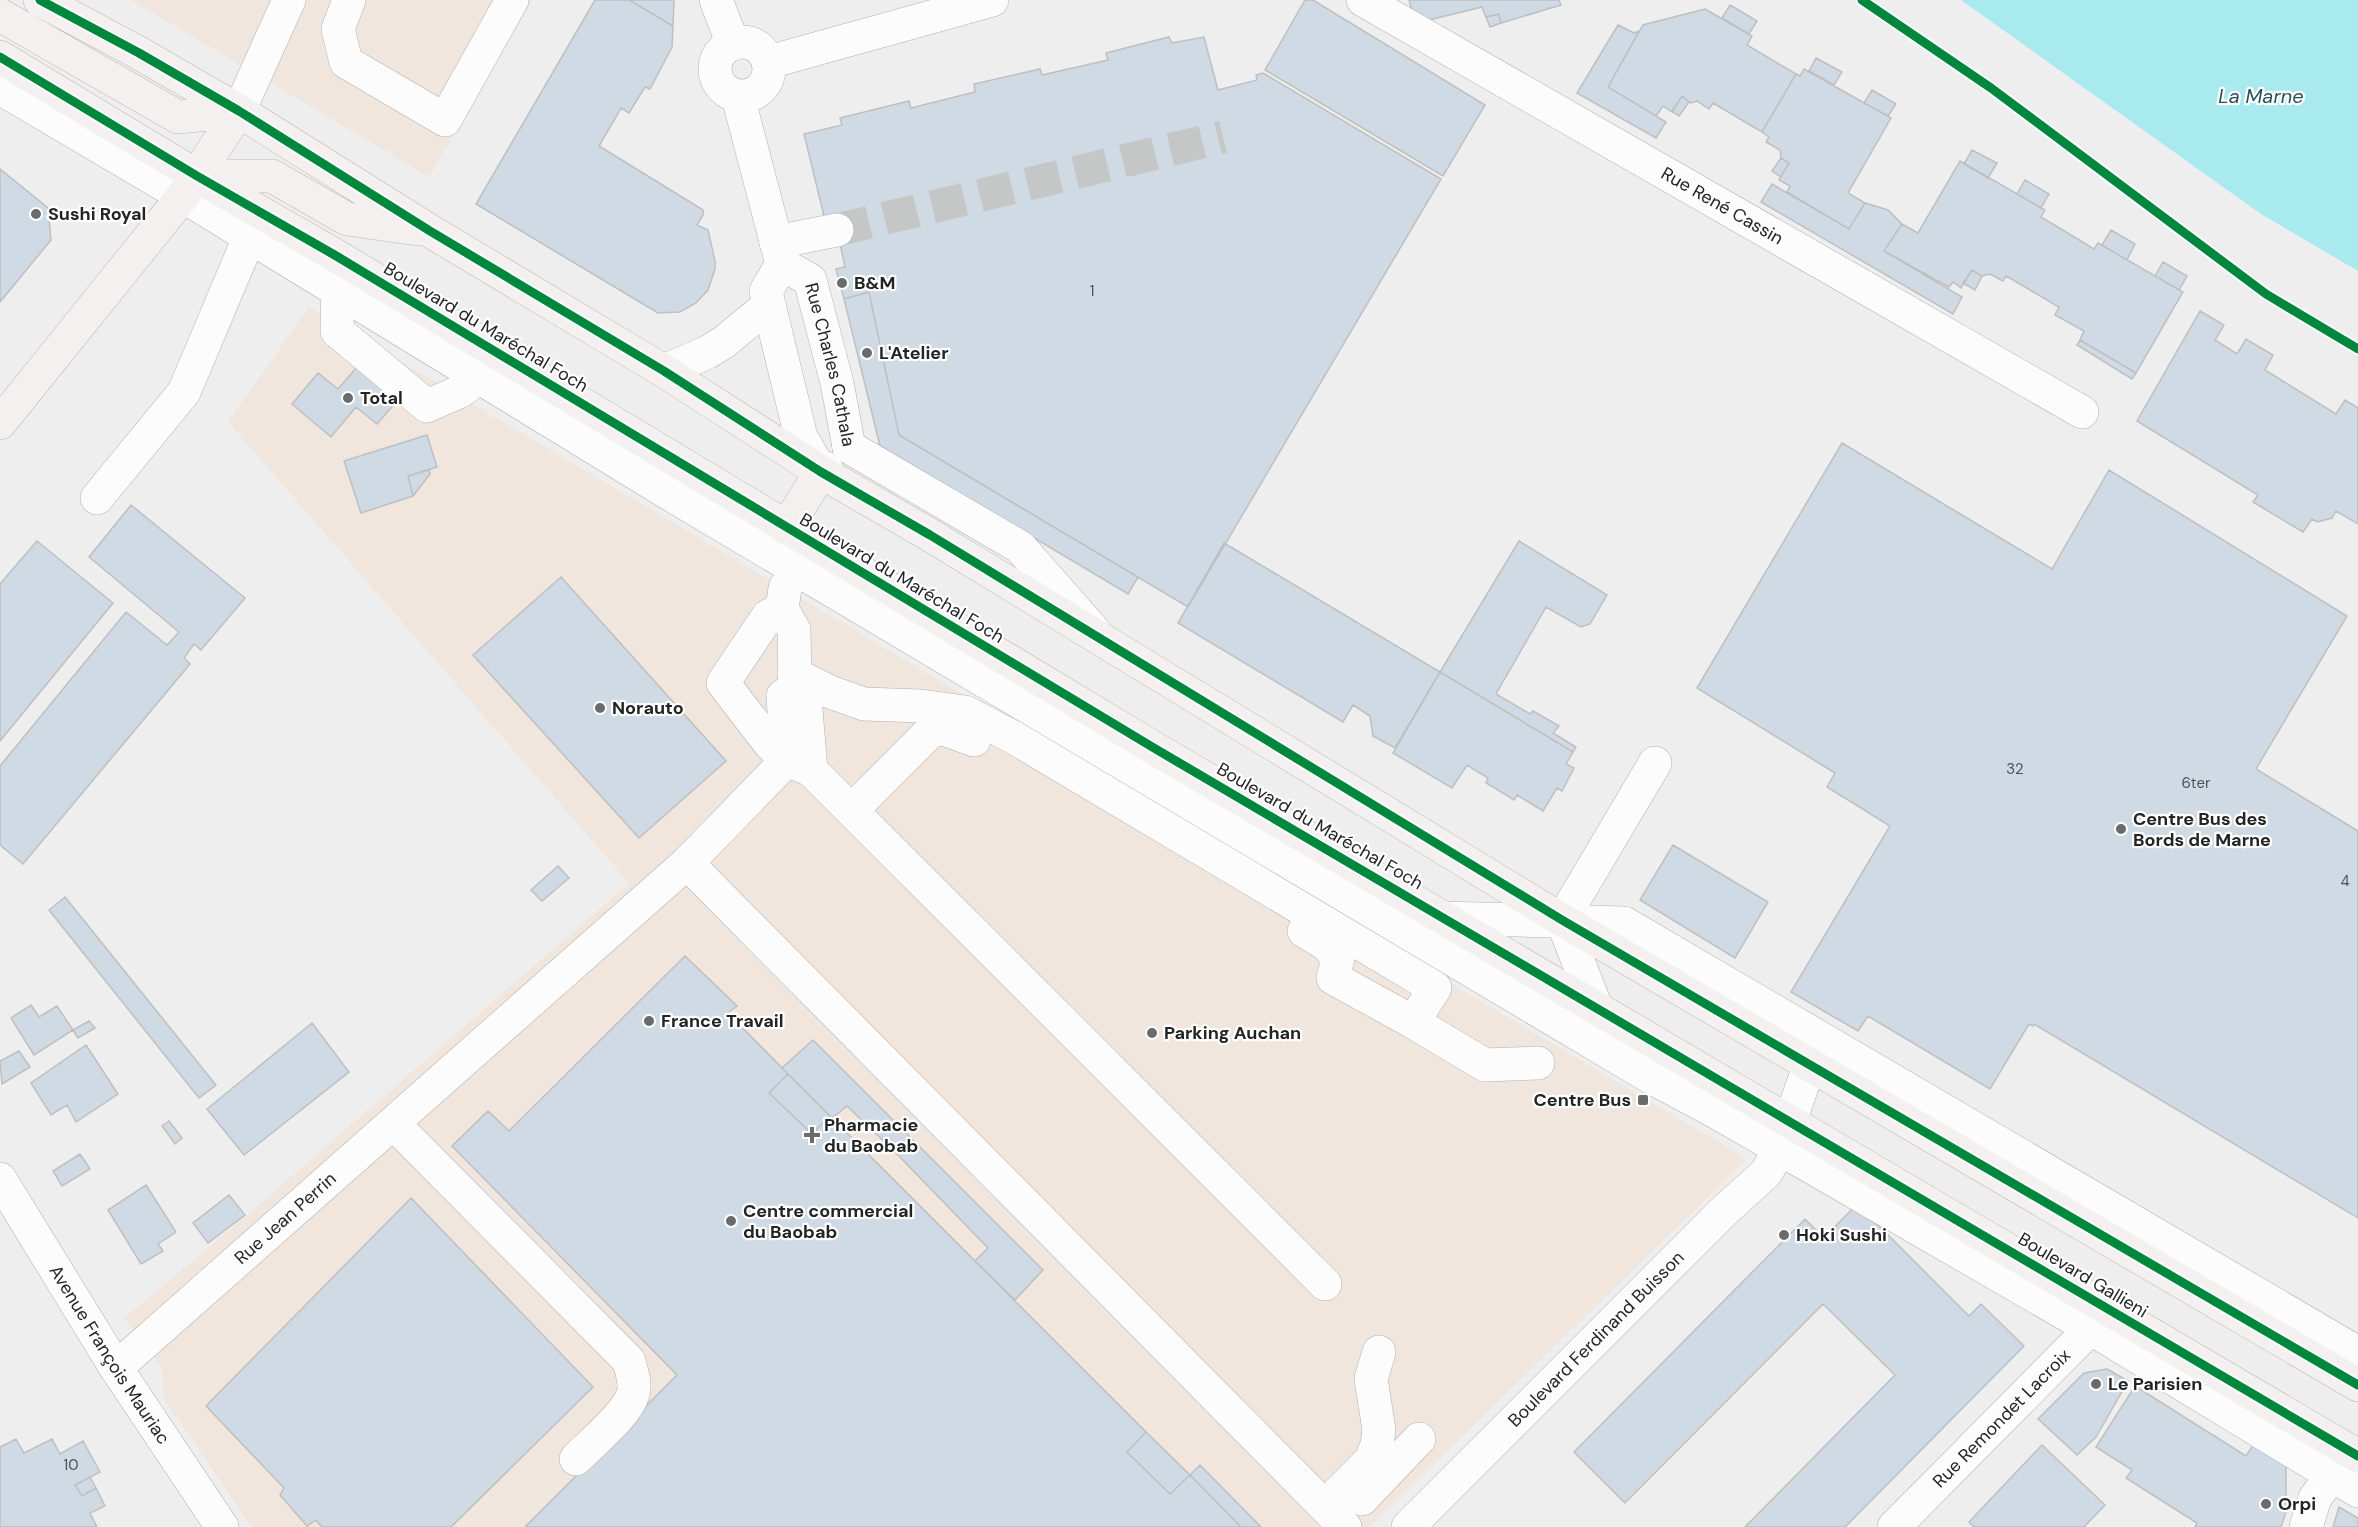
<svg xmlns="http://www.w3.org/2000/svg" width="2358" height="1527" font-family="'DM Sans',sans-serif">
  <rect width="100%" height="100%" fill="#eeeeef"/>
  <path fill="#f1e6de" d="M131 0H533L429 177Z
    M309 307 1747 1159 1369 1527H252L164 1399 162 1368 124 1318 246 1216 629 883 228 422Z"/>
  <path fill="#a8eaee" d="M1961 0H2358V271L2261 214Z"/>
  <path fill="#cfdae4" stroke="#bfbfc0" stroke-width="1.5" d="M595 0H629L673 26 672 47 650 89 645 87 629 113 621 108 599 146 703 210V215L697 225 708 230 715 261V269L708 290 696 303 680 312 658 313 476 204Z
    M629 0H674L673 26 653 14Z
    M1305 0H1313L1485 105 1443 176 1265 70Z
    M1409 0H1559L1561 5 1501 23 1499 14 1486 17 1482 7 1425 21 1414 18Z
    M1730 5 1757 21 1749 34 1722 18Z
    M1705 9 1752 36 1747 45 1796 74 1762 132 1713 103 1709 109 1697 101 1691 103 1682 96 1672 112 1663 106 1656 116 1608 87 1643 25Z
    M1499 14 1501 23 1490 27 1486 17Z
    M1618 25 1634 33 1639 31 1608 87 1666 122 1656 138 1577 93Z
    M1169 37 1172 43 1204 37 1218 90 1257 80 1256 75 1263 73 1441 179 1188 607 899 435 869 292 844 299 836 269 845 267 837 230 826 224 804 134 842 125 840 118 909 101 911 108 975 92 974 84 1040 69 1042 75 1108 60 1106 53Z
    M1816 58 1842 72 1834 85 1809 71Z
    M1804 69 1891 118 1848 193 1865 203 1849 229 1787 192 1790 186 1779 180 1789 163 1781 158 1780 150 1766 142 1769 137 1762 132 1796 74 1800 76Z
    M1872 90 1896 104 1888 116 1864 103Z
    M1682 96 1689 102 1679 116 1672 111Z
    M1972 150 1997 163 1988 178 1964 164Z
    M1781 158 1789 163 1781 177 1772 171Z
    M1960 161 2045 210 2041 217 2094 249 2098 243 2183 292 2136 373 2080 340 2084 331 2055 315 2059 307 2006 276 2003 281 1990 274 1982 276 1972 270 1961 288 1953 282 1949 287 1884 251 1902 224 1918 233Z
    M0 169 48 208 51 240 0 302Z
    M2025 180 2049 194 2041 208 2017 194Z
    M1772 184 1849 229 1865 203 1888 210 1902 224 1884 251 1962 297 1953 314 1761 202Z
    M2111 230 2135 244 2127 260 2102 245Z
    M2163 262 2187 276 2179 290 2155 276Z
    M1972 270 1982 276 1975 290 1963 283Z
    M869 292 899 435 1138 577 1128 594 880 446 844 299Z
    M2200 311 2224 325 2215 340 2237 354 2246 339 2273 355 2265 370 2336 414 2345 400 2358 408V524L2336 511 2332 518 2317 522 2312 519 2303 532 2253 502 2258 495 2137 421Z
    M2080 340 2136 373 2132 379 2077 345Z
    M364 359 404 393 377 424 356 407 331 437 292 404 318 373 338 389Z
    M427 435 437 467 408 476 413 496 361 513 344 461Z
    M1842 443 2052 569 2109 470 2347 616 2256 769 2358 831V1218L2034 1024 2033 1026 2029 1024 1990 1089 1868 1016 1858 1031 1791 992 1890 826 1827 787 1835 773 1697 688Z
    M429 470 430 474 413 496 408 476Z
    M131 505 245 598 201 650 194 644 184 658 190 664 23 864 0 845V766L126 612 167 645 179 632 89 557Z
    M37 541 113 603 0 741V584Z
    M1519 541 1607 595 1590 624 1581 627 1546 607 1496 694 1530 714 1533 711 1559 726 1553 733 1576 747 1573 752 1440 672Z
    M1224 543 1440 672 1395 748 1373 736 1370 716 1353 705 1343 722 1178 623Z
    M561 577 726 761 639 838 473 655Z
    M1440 672 1573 752 1566 764 1574 768 1562 791 1557 788 1543 811 1517 795 1514 800 1486 783 1488 778 1467 765 1452 788 1393 753Z
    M1673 845 1768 902 1735 958 1640 900Z
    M558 866 569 878 542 901 531 890Z
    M65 897 216 1085 199 1098 49 910Z
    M685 956 737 1006 728 1013 788 1074 769 1093 812 1134 830 1116 1146 1432 1127 1452 1170 1494 1190 1475 1241 1527H525L677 1375 452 1146 488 1111 509 1131Z
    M31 1005 39 1017 57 1006 73 1030 34 1055 11 1018Z
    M89 1021 95 1028 78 1038 73 1030Z
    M312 1023 349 1072 244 1155 207 1109Z
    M813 1040 1043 1270 1015 1300 975 1261 988 1248 897 1154 847 1106 832 1118 782 1068Z
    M86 1045 118 1094 76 1122 67 1105 51 1115 31 1083Z
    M19 1051 30 1067 2 1084 0 1061Z
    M788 1074 830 1116 812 1134 769 1093Z
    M169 1121 182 1138 175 1144 162 1126Z
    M80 1154 90 1169 62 1186 53 1171Z
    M146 1185 176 1232 158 1244 163 1251 141 1264 108 1210Z
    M229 1195 245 1215 208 1243 193 1223Z
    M411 1198 593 1387 451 1527H322L316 1520 307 1526 280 1495 284 1488 206 1406Z
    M1857 1204 1969 1316 1981 1304 2024 1346 1845 1527H1745L1895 1375 1823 1304 1625 1503 1574 1452 1805 1219 1824 1238Z
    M2107 1369 2128 1381 2096 1437 2077 1455 2038 1419 2084 1373Z
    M2135 1386 2246 1456 2253 1445 2286 1466V1512L2281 1527H2195L2197 1523 2126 1478 2132 1470 2096 1447Z
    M1146 1432 1190 1475 1170 1494 1127 1452Z
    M16 1439 24 1453 52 1439 60 1454 83 1441 100 1472 75 1485 82 1496 96 1488 105 1506 90 1513 97 1527H0V1447Z
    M2042 1445 2105 1505 2084 1527H1974L1969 1522Z
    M1200 1465 1261 1527H1241L1190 1475Z
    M90 1477 96 1488 82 1496 75 1485Z
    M2339 1507 2358 1518V1527H2333Z"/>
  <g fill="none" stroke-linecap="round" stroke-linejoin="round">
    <path stroke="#c5c6c6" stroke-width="33" stroke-dasharray="33 16" stroke-linecap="butt" d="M837 230 1223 137"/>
    <g stroke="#b0b0b1" stroke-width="34">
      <g id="minor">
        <path d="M349 0 338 29 346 62 445 120 512 0"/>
        <path d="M716 0 733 44"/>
        <path id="s1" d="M1363 0 2082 412"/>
        <circle cx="742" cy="69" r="27"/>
        <path d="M769 62 992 0"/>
        <path d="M0 88 183 196 668 493 1652 1078 1716 1112 2090 1328 2358 1491"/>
        <path id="s2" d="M738 97 782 264 810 280 837 383 849 447"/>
        <path d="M239 111 289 0"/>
        <path d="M776 242 837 230"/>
        <path d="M782 264 766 291 769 305 801 437 821 472 826 468"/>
        <path d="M338 276 337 331 427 406 459 392 495 366"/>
        <path d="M664 371 708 352 724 342 769 305"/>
        <path d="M849 447 1020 547 1094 631"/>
        <path d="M97 498 184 392 249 238 255 218"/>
        <path d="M785 588 782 609 794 630 795 688 805 698 811 770"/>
        <path d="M782 609 768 616 723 683 770 744 787 760 811 770 1325 1284"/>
        <path d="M794 674 830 692 864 704 921 706 965 712 1013 737 1435 988 1413 1022 1485 1065 1538 1063"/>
        <path d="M850 808 862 800 932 730 944 729 974 740"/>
        <path d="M687 863 1345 1527"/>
        <path d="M1443 918 1624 923 2358 1353"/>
        <path d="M1304 931 1327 945 1338 958 1333 978 1413 1022"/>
        <path d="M1596 1007 1562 920 1655 763"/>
        <path d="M394 1124 629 1361C632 1372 636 1384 633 1394 627 1415 591 1443 576 1459"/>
        <path id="s3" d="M0 1179 116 1368 222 1527"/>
        <path id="s4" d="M116 1368 687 863 787 760 783 696 795 688"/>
        <path d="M1362 1499 1419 1439"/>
        <path d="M1325 1506 1370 1461 1377 1445 1379 1430 1371 1379 1379 1352"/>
        <path id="s5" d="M1408 1527 1724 1211 1766 1173 1780 1149 1810 1064"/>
        <path id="s6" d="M1894 1527 2106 1313"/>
        <path d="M2306 1527 2315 1498 2344 1459"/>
      </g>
    </g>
    <g stroke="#bfb6b7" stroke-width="34">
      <path id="major" d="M40 0 139 53 239 111 430 231 664 371 821 472 930 535 1562 920 2358 1385
        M0 15 178 117 239 111
        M0 57 197 176 338 257 1154 748 2358 1456
        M199 176H272L347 219 417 229
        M0 423 183 196 239 111
        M786 528 821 472"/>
    </g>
    <use href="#minor" stroke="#fcfcfd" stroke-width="33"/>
    <use href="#major" stroke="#f4f0f0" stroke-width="33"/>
    <g stroke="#fff" stroke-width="13">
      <path id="cycleway" d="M40 0 139 53 239 111 430 231 664 371 821 472 930 535 1562 920 2358 1385
        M1862 0 1991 88 2266 294 2358 349
        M0 57 197 176 338 257 1154 748 2358 1456"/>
    </g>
    <use href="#cycleway" stroke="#00873e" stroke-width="9"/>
  </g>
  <g fill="#6a6b6b" stroke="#fff" stroke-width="2">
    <circle cx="36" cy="214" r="6"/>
    <circle cx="842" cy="283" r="6"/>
    <circle cx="867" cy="353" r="6"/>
    <circle cx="348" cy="398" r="6"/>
    <circle cx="600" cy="708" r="6"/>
    <circle cx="2121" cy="829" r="6"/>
    <circle cx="649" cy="1021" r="6"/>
    <circle cx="1152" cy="1033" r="6"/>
    <rect x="1637" y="1094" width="12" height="12" rx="3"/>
    <path d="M809 1126h6v6h6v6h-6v6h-6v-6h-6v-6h6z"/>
    <circle cx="731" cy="1221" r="6"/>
    <circle cx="1784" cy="1235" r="6"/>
    <circle cx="2096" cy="1384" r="6"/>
    <circle cx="2266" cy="1504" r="6"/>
  </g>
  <g text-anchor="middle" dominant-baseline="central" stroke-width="4.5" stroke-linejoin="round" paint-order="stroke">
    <g font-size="15" fill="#4e5254">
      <text x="1092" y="291">1</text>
      <text x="2015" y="769">32</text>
      <text x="2196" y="783">6ter</text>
      <text x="2345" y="881">4</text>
      <text x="71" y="1465">10</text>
    </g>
    <g font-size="18" fill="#232424" stroke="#fff">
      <text stroke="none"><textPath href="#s1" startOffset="414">Rue René Cassin</textPath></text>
      <text transform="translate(486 327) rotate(31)">Boulevard du Maréchal Foch</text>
      <text stroke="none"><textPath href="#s2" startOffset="292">Rue Charles Cathala</textPath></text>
      <text transform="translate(902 578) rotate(31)">Boulevard du Maréchal Foch</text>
      <text transform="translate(1320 826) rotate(30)">Boulevard du Maréchal Foch</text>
      <text stroke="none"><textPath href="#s4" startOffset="226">Rue Jean Perrin</textPath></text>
      <text transform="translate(2083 1275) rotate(31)">Boulevard Gallieni</text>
      <text stroke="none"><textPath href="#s5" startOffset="266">Boulevard Ferdinand Buisson</textPath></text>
      <text stroke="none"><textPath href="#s3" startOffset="207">Avenue François Mauriac</textPath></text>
      <text stroke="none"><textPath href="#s6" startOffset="153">Rue Remondet Lacroix</textPath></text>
    </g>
    <g font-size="18" font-weight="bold" fill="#232424" stroke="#fff" text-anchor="start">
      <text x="48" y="214">Sushi Royal</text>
      <text x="854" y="283">B&amp;M</text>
      <text x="879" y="353">L'Atelier</text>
      <text x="360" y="398">Total</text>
      <text x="612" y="708">Norauto</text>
      <text x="2133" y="819">Centre Bus des<tspan x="2133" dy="21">Bords de Marne</tspan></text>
      <text x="661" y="1021">France Travail</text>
      <text x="1164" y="1033">Parking Auchan</text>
      <text x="1631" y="1100" text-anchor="end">Centre Bus</text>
      <text x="824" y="1125">Pharmacie<tspan x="824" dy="21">du Baobab</tspan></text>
      <text x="743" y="1211">Centre commercial<tspan x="743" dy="21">du Baobab</tspan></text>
      <text x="1796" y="1235">Hoki Sushi</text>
      <text x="2108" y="1384">Le Parisien</text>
      <text x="2278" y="1504">Orpi</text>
    </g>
    <g font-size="20" font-style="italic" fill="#265254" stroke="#fff">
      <text x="2261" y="96">La Marne</text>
    </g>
  </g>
</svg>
